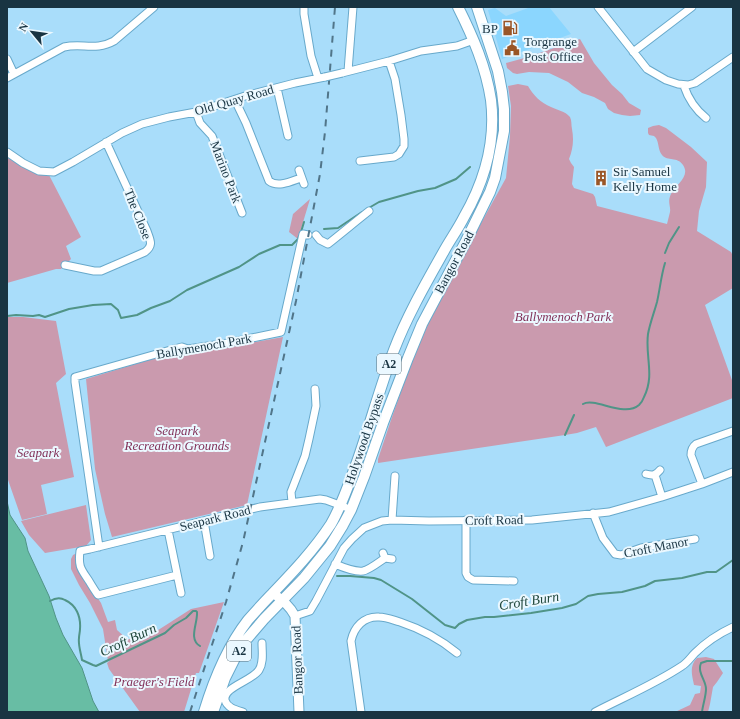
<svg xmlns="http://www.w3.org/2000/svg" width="740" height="719" font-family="'Times New Roman',serif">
  <rect width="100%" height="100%" fill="#a9ddfa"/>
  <path fill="#8bd6fe" d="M531 7H549L571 34 502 59 488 10 495 8 506 16Z"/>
  <path fill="#ca9aae" d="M580 39 594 63 612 85 622 94 629 103 641 110 640 115 630 116 622 115 614 113 608 109 605 103 594 97 582 93 568 82 549 73 529 72 517 74 513 73 507 68 506 63 528 57Z
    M518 84 528 86C533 95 541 103 551 107 557 110 565 111 570 117 572 121 571 125 572 129 574 140 573 149 569 159L571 163 574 167 572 184 574 188 593 194 595 197 597 206 667 224C668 220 669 216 670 212 671 206 667 202 671 194 675 185 691 177 683 165 677 156 668 162 662 155 658 150 659 143 656 138L654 136 649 135 648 133V128L653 126 659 125 666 128 691 147 707 162 706 187 699 211 697 231 731 252 733 256V288L705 305 733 383V398L606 447 596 427 577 433 565 435 378 463V459L392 417 408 372 430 319 449 281 506 178 510 136 511 106 508 86Z
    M7 154 49 175 81 237 66 246 71 259 61 269H56L7 283Z
    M310 199 298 239 289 232 293 214Z
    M7 317H23L56 321 66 374 56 383 74 477 41 485 47 514 22 520 7 477Z
    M283 337 247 505 112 537 105 514 95 469 86 379 175 352 184 355Z
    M86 505 91 540 86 546 45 553 29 535 21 521Z
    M79 552 77 558 93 591 101 603 108 622 115 620 117 630 127 639H141L152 634 191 609 224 602 199 673H196L184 712H140L109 669 107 663 114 657 108 661 103 629 90 603 79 585 71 569V559L73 555Z
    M706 657 714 659 723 673 717 682 713 687 710 704 708 712H675L690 705 695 694 700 693 701 686 694 685C692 675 689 666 697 658Z"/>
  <path fill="#68bda4" stroke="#509487" d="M7 501 10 515 25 538 28 551 49 596 56 618 63 635 82 668 93 701 99 712H7Z"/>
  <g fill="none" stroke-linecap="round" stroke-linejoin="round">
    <path stroke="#509487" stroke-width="2" d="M367 209 379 202 418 191 435 188 456 179 470 167
      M324 229 338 228 362 212
      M301 232 304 222
      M665 253 669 243 679 227
      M7 316 16 315 33 316 39 315 45 317 69 309 93 305 111 304 118 310 121 318 137 315 151 308 170 301 187 290 239 267 259 254 280 245H292L298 239 299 236
      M583 404C595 397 624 418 639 405 641 403 643 400 644 397 655 375 645 357 648 334 650 323 654 313 657 302 660 289 661 276 665 263
      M565 435 574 415
      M337 576H350L374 578 381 580 412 599 445 625 455 628 459 624 467 620 485 617H494L531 613 562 608 576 604 588 596 598 594 622 592 645 586 655 581 682 578 707 572H716L733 560
      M50 601C55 598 60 597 65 600 76 605 81 616 80 629 80 632 79 635 79 638 78 645 81 653 82 660L93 665 96 666 165 633 174 625 186 618 193 611H196L197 612C198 623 188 639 200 646
      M702 712C703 704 706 696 706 689 706 680 697 673 701 663L707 661H733"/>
    <g stroke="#68a9cb" stroke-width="9">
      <path id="minor" d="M304 7V14L311 56 318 78
        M598 7 647 69 666 80 678 84 688 85 695 83 733 57
        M633 52 692 7
        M7 59 14 74
        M348 71 353 7
        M342 73 389 61 421 51 457 46 474 40
        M7 78 64 47C82 43 96 51 114 41L154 7
        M684 86C688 98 696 110 706 118
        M277 88 288 136
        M235 100 246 123 269 181C278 188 292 181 301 178
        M196 112 200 123 212 136 242 213
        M7 152 23 163 39 171 54 172 73 162 122 133 142 124 169 117 196 112 245 96 295 83 325 77
        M360 161 394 157 399 154 404 146V139L401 115 395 79 389 61
        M299 170 304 184
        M316 235 320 240 328 244C342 233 355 222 369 211
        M65 265 94 271H101L145 252C154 245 150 240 147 231L106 142
        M646 474C653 476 656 475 660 470
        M655 475 662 497
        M702 484 691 455C691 450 692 447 696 444L733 431
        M292 502 291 492 305 456 309 439 316 406 315 389
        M593 513 603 538 615 554 621 555 641 548 695 539
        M392 520 395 476
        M466 520V573L468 577 473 580 514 581
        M204 521 210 556
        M168 530 181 593
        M99 547 75 382V377L174 349 182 347 188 349 228 343 281 332 303 234 308 235
        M383 553 385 558 392 559
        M335 564C342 567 355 572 363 571 369 570 379 562 385 558
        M177 575 98 595C95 591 92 586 89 581 81 569 78 567 80 551L90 549 260 507 320 499 326 500 345 507
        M295 616 310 611 316 601 344 548 352 539 364 528 382 521 392 520 429 521 532 520 609 512 662 497 702 484 733 472
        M243 712C236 710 227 708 225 700 223 687 252 681 259 670 264 662 262 652 262 643
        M361 712 351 641C354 627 364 616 379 617 386 617 393 620 400 622 421 629 440 639 457 653
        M595 712C624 697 655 684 682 666 687 663 691 657 695 653 706 642 718 634 733 627"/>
    </g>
    <g stroke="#68a9cb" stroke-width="11">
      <path id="major" d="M273 593C282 600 290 606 295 616L299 712"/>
    </g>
    <g stroke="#68a9cb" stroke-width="12">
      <path id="highway" d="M204 712C214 679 227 647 248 620 256 611 264 602 272 594 293 572 314 550 331 524 342 505 349 483 357 462 370 425 380 387 394 350 407 316 426 283 444 251 450 240 458 229 464 217 484 182 496 141 491 100 486 67 473 37 458 7
        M213 712 225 678 236 656 246 640 264 619 304 578 330 546 343 525 351 510 364 477 383 423 408 358 422 324 466 241 490 192 495 178 504 131V109L502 92 498 71 477 7"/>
    </g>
    <use href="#minor" stroke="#fff" stroke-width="7"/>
    <use href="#major" stroke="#fff" stroke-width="9"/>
    <use href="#highway" stroke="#fff" stroke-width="10"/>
    <path stroke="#517589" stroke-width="2" stroke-dasharray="7 7" stroke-linecap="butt" d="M190 712 226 602 243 542 296 301 320 174 325 132 335 7"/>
    <g stroke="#68a9cb" stroke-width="9" stroke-linecap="butt">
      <path id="minor-bridge" d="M325 77 342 73"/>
    </g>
    <use href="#minor-bridge" stroke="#fff" stroke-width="7"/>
  </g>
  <defs>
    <g id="fuel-bare" transform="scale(1.2)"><path d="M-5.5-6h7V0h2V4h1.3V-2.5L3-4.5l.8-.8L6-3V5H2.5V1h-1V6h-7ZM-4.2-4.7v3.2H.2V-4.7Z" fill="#9a5627" stroke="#ebf8ff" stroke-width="2.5" paint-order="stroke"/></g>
    <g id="civic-bare" transform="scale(1.2)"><path d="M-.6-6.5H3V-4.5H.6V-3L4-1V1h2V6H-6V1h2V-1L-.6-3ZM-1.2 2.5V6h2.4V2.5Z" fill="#9a5627" stroke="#ebf8ff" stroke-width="2.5" paint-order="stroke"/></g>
    <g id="building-bare" transform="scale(1.2)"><path d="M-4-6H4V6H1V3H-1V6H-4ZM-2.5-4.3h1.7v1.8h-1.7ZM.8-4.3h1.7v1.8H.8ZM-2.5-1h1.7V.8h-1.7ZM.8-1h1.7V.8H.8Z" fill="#9a5627" stroke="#ebf8ff" stroke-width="2.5" paint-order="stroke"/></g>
  </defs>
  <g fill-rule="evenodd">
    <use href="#fuel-bare" x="510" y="28"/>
    <use href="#civic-bare" x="512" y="48"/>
    <use href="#building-bare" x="601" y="178"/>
  </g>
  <g text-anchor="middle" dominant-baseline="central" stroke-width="4" stroke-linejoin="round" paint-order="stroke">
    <g fill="#ebf8ff" stroke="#586f7b" stroke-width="1">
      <rect x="377" y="354" width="24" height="20" rx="3"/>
      <rect x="227" y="641" width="24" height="20" rx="3"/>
    </g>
    <g font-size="12" font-weight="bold" fill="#193442">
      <text x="389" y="364">A2</text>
      <text x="239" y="651">A2</text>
    </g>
    <g font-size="13" fill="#193442" stroke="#ebf8ff" text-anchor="start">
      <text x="498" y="28" text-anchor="end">BP</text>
      <text x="524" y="41">Torgrange<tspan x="524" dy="15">Post Office</tspan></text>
      <text x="613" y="171">Sir Samuel<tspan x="613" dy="15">Kelly Home</tspan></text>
    </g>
    <g font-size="13" fill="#193442" stroke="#ebf8ff">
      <text transform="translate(234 100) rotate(-16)">Old Quay Road</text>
      <text transform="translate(226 172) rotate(69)">Marino Park</text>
      <text transform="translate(138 214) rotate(68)">The Close</text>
      <text transform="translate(454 262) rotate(-62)">Bangor Road</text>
      <text transform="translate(204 346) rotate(-10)">Ballymenoch Park</text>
      <text transform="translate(364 439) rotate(-71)">Holywood Bypass</text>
      <text transform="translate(215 518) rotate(-14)">Seapark Road</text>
      <text transform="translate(494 520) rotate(-1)">Croft Road</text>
      <text transform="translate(656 547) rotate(-11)">Croft Manor</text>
      <text transform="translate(297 660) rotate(-92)">Bangor Road</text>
    </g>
    <g font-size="13" font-style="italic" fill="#823159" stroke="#ebf8ff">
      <text x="563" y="316">Ballymenoch Park</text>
      <text x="177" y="430">Seapark<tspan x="177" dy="15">Recreation Grounds</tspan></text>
      <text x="38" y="452">Seapark</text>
      <text x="154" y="681">Praeger's Field</text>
    </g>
    <g font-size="14" font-style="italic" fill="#20473c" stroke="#ebf8ff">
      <text transform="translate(529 601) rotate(-9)">Croft Burn</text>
      <text transform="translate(128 640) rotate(-25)">Croft Burn</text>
    </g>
  </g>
  <rect width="740" height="719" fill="none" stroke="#193442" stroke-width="16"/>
  <g transform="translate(32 32) rotate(299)" stroke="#ebf8ff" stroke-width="3" paint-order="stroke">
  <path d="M0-3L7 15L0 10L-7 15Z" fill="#193442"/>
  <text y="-6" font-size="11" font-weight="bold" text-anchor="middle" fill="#193442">N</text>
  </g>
</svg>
